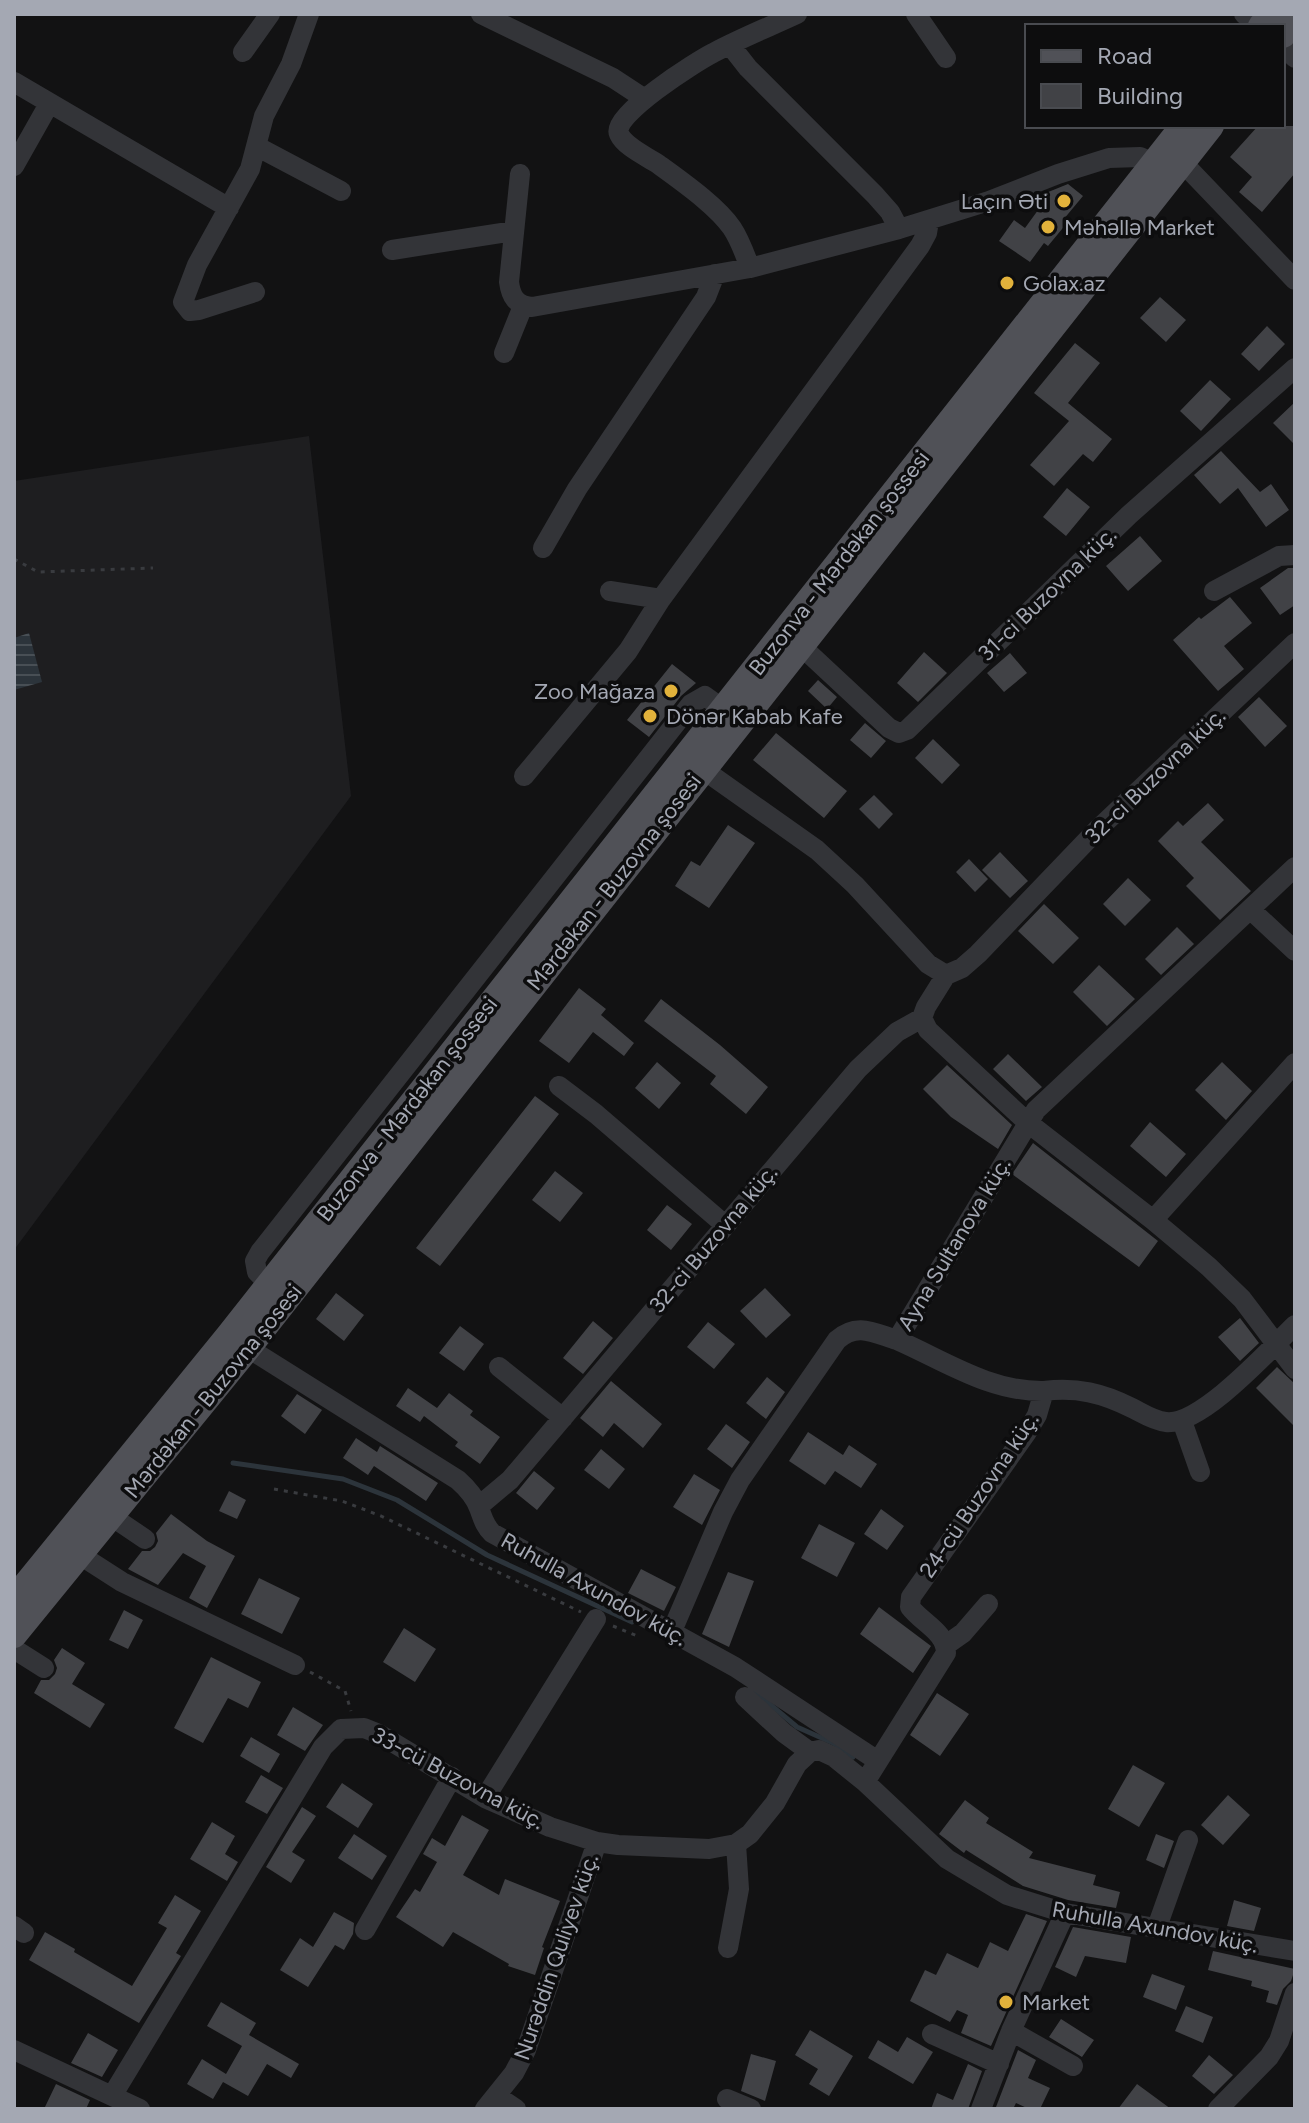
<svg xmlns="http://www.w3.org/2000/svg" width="1309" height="2123" font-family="Figtree,sans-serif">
  <defs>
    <pattern id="water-rules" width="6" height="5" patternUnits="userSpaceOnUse" patternTransform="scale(2)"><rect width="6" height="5" fill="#2c343b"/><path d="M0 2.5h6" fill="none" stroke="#484f55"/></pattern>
  </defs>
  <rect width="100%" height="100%" fill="#121213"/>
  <path fill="#1e1e20" d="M309 436 351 796 14 1250V481Z"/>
  <path fill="url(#water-rules)" d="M29 633 42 682 14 690V638Z"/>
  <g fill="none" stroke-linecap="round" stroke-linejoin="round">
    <path stroke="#2c343b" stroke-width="5" d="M233 1463 343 1479 397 1500 487 1555 632 1622
      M752 1689 797 1727 833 1743 853 1757"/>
  </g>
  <path fill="#414246" d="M1258 126H1295V173L1262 212 1239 192 1252 177 1230 157Z
    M1068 184 1083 196 1063 220 1067 223 1048 246 1044 243 1030 262 999 241 1014 220 1025 228 1041 206 1031 199Z
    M1160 297 1186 320 1166 342 1140 318Z
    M1267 326 1285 344 1259 371 1241 354Z
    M1075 343 1100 363 1068 403 1112 439 1093 462 1083 454 1054 486 1030 465 1069 421 1034 393Z
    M1210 380 1231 399 1201 431 1180 411Z
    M1295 402V445L1273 423Z
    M1221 451 1260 492 1271 484 1289 510 1266 527 1238 488 1220 504 1194 475Z
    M1067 488 1090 507 1066 536 1043 517Z
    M1140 536 1162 561 1128 591 1106 566Z
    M1288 568H1295V605L1280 615 1260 588Z
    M1230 597 1252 623 1224 646 1244 669 1218 691 1173 640 1199 617 1201 619Z
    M924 652 947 673 918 702 897 683Z
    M1010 653 1027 673 1004 692 987 673Z
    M672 664 696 683 681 696 649 737 627 720Z
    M818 680 837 697 827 709 808 691Z
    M1259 697 1287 726 1265 747 1238 717Z
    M865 723 886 741 871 758 850 740Z
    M776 733 847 791 824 818 753 760Z
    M933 739 960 765 942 784 915 758Z
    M874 795 893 814 879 829 859 809Z
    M1208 803 1224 820 1201 842 1251 891 1220 920 1186 886 1194 878 1158 841 1178 821 1183 826Z
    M728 825 755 843 709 908 675 886 691 861 700 866Z
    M1000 852 1028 881 1010 898 982 870Z
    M969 859 988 879 975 892 956 872Z
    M1128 878 1151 900 1125 926 1103 904Z
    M1044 904 1079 938 1053 964 1018 931Z
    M1177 927 1194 944 1161 975 1145 959Z
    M1099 965 1135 999 1107 1026 1073 992Z
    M579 988 606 1009 601 1015 634 1043 624 1056 593 1032 569 1063 539 1041Z
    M661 999 720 1045 768 1087 746 1114 710 1084 716 1076 644 1021Z
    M1008 1054 1042 1087 1026 1101 993 1069Z
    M657 1062 681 1083 659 1109 635 1088Z
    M1222 1062 1252 1091 1226 1120 1195 1090Z
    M947 1065 1012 1125 998 1149 951 1117 923 1089Z
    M535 1096 559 1114 440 1266 416 1248Z
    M1150 1122 1186 1154 1166 1177 1130 1146Z
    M1033 1143 1158 1241 1139 1267 1012 1174Z
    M555 1171 583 1193 560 1222 532 1200Z
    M667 1205 692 1224 671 1250 647 1230Z
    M765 1288 791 1315 766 1338 740 1311Z
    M336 1293 364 1315 344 1341 316 1319Z
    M1240 1318 1259 1343 1240 1361 1218 1337Z
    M593 1321 613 1338 583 1374 563 1358Z
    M708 1322 735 1344 714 1369 687 1347Z
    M460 1326 484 1344 464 1371 439 1353Z
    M1277 1367 1295 1384V1427L1256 1388Z
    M767 1377 785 1392 766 1419 746 1403Z
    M611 1381 662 1424 643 1448 614 1423 603 1437 580 1418Z
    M408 1388 437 1408 449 1393 473 1411 470 1415 500 1437 480 1464 455 1446 458 1442 424 1416 420 1422 396 1406Z
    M297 1394 322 1410 305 1434 281 1416Z
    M726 1424 750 1442 732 1468 707 1449Z
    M808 1432 843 1455 849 1445 877 1464 861 1488 835 1471 825 1485 789 1461Z
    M356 1438 377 1452 380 1446 438 1483 426 1501 374 1466 368 1475 343 1458Z
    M601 1449 625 1469 609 1489 584 1470Z
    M534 1471 555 1488 537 1510 516 1493Z
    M694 1474 720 1490 702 1525 673 1507Z
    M229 1491 246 1500 237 1519 219 1511Z
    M881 1509 904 1526 887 1550 864 1534Z
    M171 1514 207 1541 235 1556 207 1608 189 1598 206 1566 183 1553 158 1585 128 1569 142 1551H150L155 1547 158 1541 156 1533Z
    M819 1524 855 1543 837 1577 801 1558Z
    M641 1569 676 1587 664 1611 628 1593Z
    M728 1572 754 1581 729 1647 702 1634Z
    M259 1578 300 1598 282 1634 241 1614Z
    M879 1607 931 1646 913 1673 860 1634Z
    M124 1610 143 1620 128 1649 109 1640Z
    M404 1628 436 1649 415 1682 383 1662Z
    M62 1648 85 1663 72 1684 105 1704 90 1728 34 1693 41 1680H49L55 1674 57 1668 54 1660Z
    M211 1657 261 1682 248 1708 228 1698 203 1743 174 1728Z
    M937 1693 969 1714 940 1756 910 1735Z
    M293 1707 323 1725 305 1751 277 1735Z
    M251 1737 280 1754 269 1773 240 1756Z
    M1133 1765 1165 1783 1139 1827 1108 1809Z
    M261 1775 283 1788 267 1814 245 1802Z
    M342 1783 373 1804 358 1828 326 1807Z
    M1228 1795 1250 1815 1223 1845 1201 1825Z
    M965 1800 989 1818 986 1823 1033 1852 1029 1858 1096 1875 1093 1885 1120 1892 1116 1908 1068 1900 1023 1886 966 1850 964 1853 939 1834Z
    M302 1807 316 1816 292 1852 305 1860 291 1883 266 1867Z
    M462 1815 489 1830 463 1875 499 1895 505 1879 560 1901 542 1947 544 1948 535 1975 508 1966 509 1964 453 1932 443 1947 396 1917 415 1889 420 1892 437 1862 423 1854 432 1838 445 1846Z
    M212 1822 235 1836 225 1854 238 1862 227 1881 190 1859Z
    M354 1834 387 1856 372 1880 338 1858Z
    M1156 1834 1174 1841 1164 1868 1146 1860Z
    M175 1895 201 1911 176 1953 181 1956 139 2023 29 1960 45 1932 75 1949 74 1952 132 1986 167 1928 158 1923Z
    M1234 1900 1261 1908 1254 1931 1227 1926Z
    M334 1912 354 1923 353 1934 344 1950 335 1945 308 1987 280 1970 300 1938 313 1947Z
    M1026 1914 1047 1921 991 2046 961 2033 968 2015 957 2010 950 2022 910 2001 925 1970 936 1975 947 1953 978 1968 990 1942 1008 1951Z
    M1073 1927 1131 1937 1126 1963 1085 1956 1076 1977 1055 1967Z
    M1213 1951 1295 1969 1291 1981 1283 1989 1277 2005 1266 2002 1269 1991 1251 1986 1252 1981 1208 1970Z
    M1152 1974 1185 1986 1176 2010 1143 1997Z
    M221 2002 256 2023 249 2035 299 2064 291 2078 267 2064 248 2096 223 2082 213 2099 187 2084 202 2059 226 2074 242 2046 207 2026Z
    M1186 2006 1213 2017 1203 2043 1175 2031Z
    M1061 2019 1094 2040 1082 2057 1049 2037Z
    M810 2030 853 2056 829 2096 809 2084 818 2069 795 2055Z
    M88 2033 118 2050 102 2077 71 2063Z
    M907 2037 933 2052 913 2084 868 2058 878 2040 898 2052Z
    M1018 2050 1036 2060 1028 2078 1050 2088 1040 2109H1029L1016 2103 1013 2109 996 2107Z
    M751 2054 776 2061 765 2101 741 2091Z
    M1209 2055 1233 2075 1214 2094 1192 2076Z
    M968 2064 982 2071 968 2109H931L937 2093 953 2100Z
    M56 2084 90 2100 86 2109H44Z
    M1137 2084 1171 2109H1118Z"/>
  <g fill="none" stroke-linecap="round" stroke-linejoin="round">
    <path stroke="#393b3f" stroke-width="3" stroke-dasharray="4 6" stroke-linecap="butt" d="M14 559 38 572 153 568
      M274 1489 342 1501 381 1516 581 1612
      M613 1626 640 1637
      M310 1672 345 1691 351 1711"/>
    <path stroke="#333438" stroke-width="20" d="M481 14 613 78 645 99
      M916 14 946 58
      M1244 14 1257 26
      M730 45 748 68 875 195 890 212 899 229
      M1283 47 1295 58
      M243 52 270 14
      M14 82 229 208
      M258 147 341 191
      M1182 162 1295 280
      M14 166 49 104
      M520 174 509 282C511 297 516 305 532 307L750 268 899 229 989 201 1058 174 1109 158 1140 157 1154 163
      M392 250 514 231
      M750 268C745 254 740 240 732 228 716 205 681 181 658 164 646 156 625 147 619 134 610 116 697 61 713 53 741 38 769 27 797 14
      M255 292 199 310 190 311 183 302 197 265 250 169 264 116 291 64 309 14
      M504 353 523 306
      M543 548 577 489 706 297 715 274
      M610 591 661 599
      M1214 591 1279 556 1295 555
      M801 646 889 728 899 733 907 730 1129 515 1295 368
      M704 770 817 850 855 885 928 964 946 975 962 968 978 954 1097 830 1295 643
      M524 776 628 651 661 599 920 246 927 233 929 221
      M1251 910 1295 951
      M922 1018 928 1030 1027 1122 1153 1220 1209 1267 1242 1299 1295 1369
      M559 1086 596 1114 725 1225
      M1153 1220 1295 1063
      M269 1284 257 1272 255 1261 260 1252 691 704 705 696 723 709
      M897 1340C945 1361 990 1392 1044 1391
      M248 1348 458 1480C467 1488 475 1497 479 1508 483 1518 484 1525 492 1533L735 1667 878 1761
      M499 1367 563 1418
      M1182 1421 1200 1472
      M479 1506 510 1480 858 1069 897 1032 922 1018 926 1007 946 975
      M111 1516 145 1539
      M80 1555 122 1582 295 1665
      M672 1631 723 1512 740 1480 837 1340C857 1322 874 1333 897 1340L1036 1110 1295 867
      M946 1645 963 1633 988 1604
      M14 1649 44 1668
      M745 1697 784 1733 810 1752
      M865 1782 946 1653C946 1632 922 1623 910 1607L911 1597 1027 1432 1037 1415 1044 1391C1077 1387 1102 1393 1132 1408 1142 1413 1154 1421 1166 1422 1201 1426 1270 1349 1295 1325
      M485 1798 596 1619
      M14 1926 24 1933
      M1157 1927 1188 1840
      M365 1930 452 1777
      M728 1948 739 1889 736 1844
      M1011 2031 1073 2066
      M932 2034 999 2064
      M14 2050 112 2096 323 1747 341 1729 364 1728 379 1734 485 1798 550 1827 597 1842 618 1845 709 1849 736 1844 750 1834 775 1803 797 1764 810 1752 819 1750 834 1757 865 1782 947 1859 1007 1895 1065 1913 1295 1951
      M112 2096 140 2109
      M497 2096 516 2109
      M727 2099 751 2109
      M485 2109 514 2073 526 2050 597 1842
      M981 2109 1011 2031 1065 1913
      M1218 2109 1269 2057 1279 2041 1295 1993"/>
    <path stroke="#505157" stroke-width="26" d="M1261 26 1271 14
      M1283 35 1295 20
      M14 1599 229 1335 1183 126
      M14 1635 248 1348 1211 126"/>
  </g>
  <g fill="#e2b23b" stroke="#0d0d0e" stroke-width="3">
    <circle cx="1064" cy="201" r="8"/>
    <circle cx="1048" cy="227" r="8"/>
    <circle cx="1007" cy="283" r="8"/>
    <circle cx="671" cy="691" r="8"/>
    <circle cx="650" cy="716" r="8"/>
    <circle cx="1006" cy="2002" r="8"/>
  </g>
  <g text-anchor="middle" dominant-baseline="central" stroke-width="7" stroke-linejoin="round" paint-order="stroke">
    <g font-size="22" fill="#a4a8b3" stroke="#0d0d0e" text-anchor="start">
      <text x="1048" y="201" text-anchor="end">Laçın Əti</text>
      <text x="1064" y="227">Məhəllə Market</text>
      <text x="1023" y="283">Golax.az</text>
      <text x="655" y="691" text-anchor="end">Zoo Mağaza</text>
      <text x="666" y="716">Dönər Kabab Kafe</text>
      <text x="1022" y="2002">Market</text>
    </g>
    <g font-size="22" fill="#a4a8b3" stroke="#0d0d0e">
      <text transform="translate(839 563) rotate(-52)">Buzonva - Mərdəkan şossesi</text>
      <text transform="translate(1047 594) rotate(-44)">31-ci Buzovna küç.</text>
      <text transform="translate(1155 776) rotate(-44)">32-ci Buzovna küç.</text>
      <text transform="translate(614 882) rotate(-52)">Mərdəkan - Buzovna şosesi</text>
      <text transform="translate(407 1109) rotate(-52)">Buzonva - Mərdəkan şossesi</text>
      <text transform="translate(713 1239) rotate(-50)">32-ci Buzovna küç.</text>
      <text transform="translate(954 1244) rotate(-59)">Ayna Sultanova küç.</text>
      <text transform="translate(213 1391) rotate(-51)">Mərdəkan - Buzovna şosesi</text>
      <text transform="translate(979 1495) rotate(-56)">24-cü Buzovna küç.</text>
      <text transform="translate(594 1589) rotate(29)">Ruhulla Axundov küç.</text>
      <text transform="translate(458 1778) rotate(28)">33-cü Buzovna küç.</text>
      <text transform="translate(1155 1927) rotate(10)">Ruhulla Axundov küç.</text>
      <text transform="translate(556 1957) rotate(-71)">Nurəddin Quliyev küç.</text>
    </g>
  </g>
  <rect width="1309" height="2123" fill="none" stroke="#a4a8b3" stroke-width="32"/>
  <rect x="1025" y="24" width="260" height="104" fill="#0d0d0e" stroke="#494b50" stroke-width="2"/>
  <rect x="1041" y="50" width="40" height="12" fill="#505157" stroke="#494b50" stroke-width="2"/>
  <text x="1097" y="64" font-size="24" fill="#a4a8b3">Road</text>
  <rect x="1041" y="84" width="40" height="24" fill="#414246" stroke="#494b50" stroke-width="2"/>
  <text x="1097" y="104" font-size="24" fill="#a4a8b3">Building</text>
</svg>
